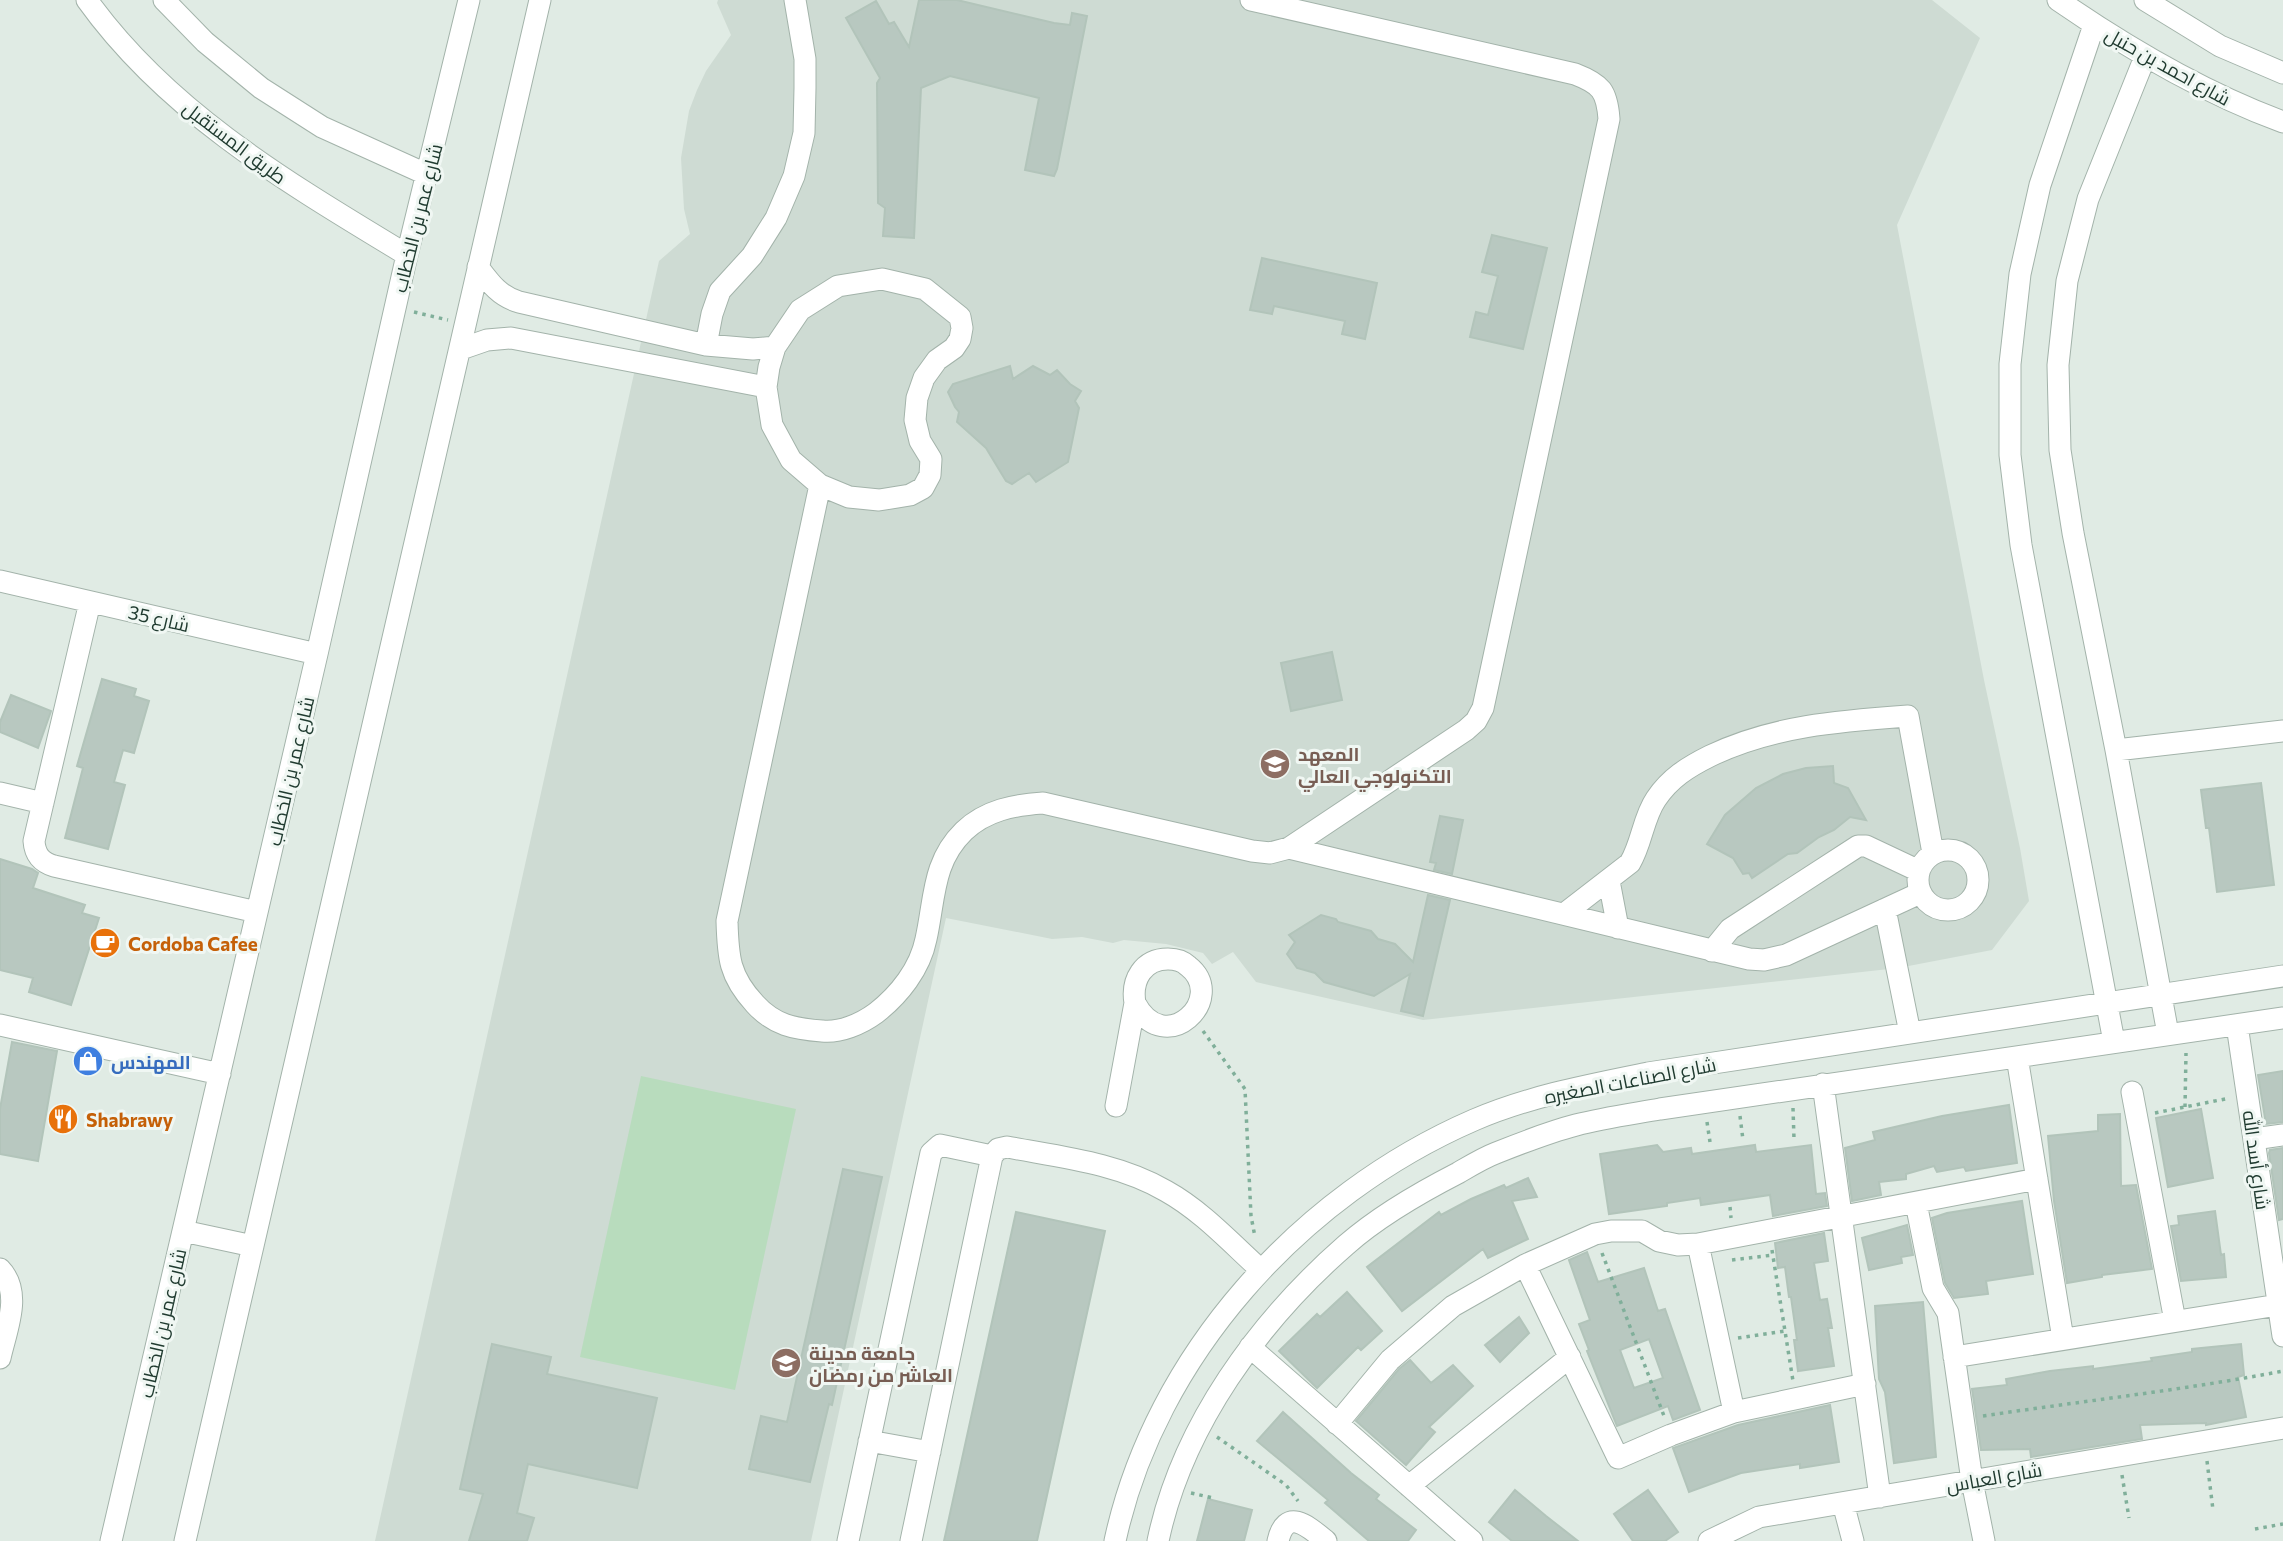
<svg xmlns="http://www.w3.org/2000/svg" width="2283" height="1541" font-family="Commissioner,Cairo,sans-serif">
  <rect width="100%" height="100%" fill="#e0ebe4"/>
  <path fill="#cedbd3" d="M718 0H1932L1980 38 1897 225 1984 680 2020 848 2029 901 1992 950 1898 968 1423 1020 1256 982 1233 952 1212 964 1203 953 1166 944 1124 940 1113 943 1082 937 1052 939 946 918 811 1541H375L659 261 690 234 684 209 681 158 689 111 697 90 706 71 731 35 717 3Z"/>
  <path fill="#b8dcbd" d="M641 1076 796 1109 735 1390 580 1357Z"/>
  <path fill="#b8c8c0" stroke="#b2c4ba" stroke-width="2" fill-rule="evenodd" d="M919 0H957L1054 23 1070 25 1072 13 1087 16 1057 169 1054 176 1025 170 1039 98 950 76 921 88 914 238 883 236 885 208 878 203 877 83 880 78 846 18 876 1 889 24 894 22 909 47Z
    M1492 235 1547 248 1523 349 1470 337 1476 312 1488 315 1498 276 1482 272Z
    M1262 258 1377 283 1365 339 1342 334 1345 321 1274 306 1272 314 1250 310Z
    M1010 366 1013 379 1033 366 1050 375 1057 370 1070 384 1081 391 1075 401 1079 408 1068 462 1036 482 1029 473 1012 484 1006 481 986 448 957 422 959 412 955 407 948 392 953 384Z
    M1332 652 1342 700 1291 711 1281 663Z
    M102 679 136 689 134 696 149 701 134 753 123 750 114 782 125 785 108 849 65 838 83 768 77 766Z
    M11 695 51 711 38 748 0 732V722Z
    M1833 766 1834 783 1848 788 1866 820 1850 817 1834 830 1819 837 1797 853 1788 854 1752 878 1749 873 1743 874 1733 858 1707 844 1725 815 1756 788 1783 774 1806 768Z
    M2261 783 2274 885 2217 892 2209 828H2206L2201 790Z
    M1440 816 1463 820 1452 874 1434 870 1436 863 1430 862Z
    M0 859 32 869 38 873 33 888 85 905 82 913 99 918 71 1005 29 992 33 978 0 970Z
    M1428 895 1450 900 1423 1016 1401 1011 1410 974 1374 996 1324 982 1315 973 1297 968 1287 954 1295 942 1289 935 1321 915 1336 919 1338 922 1371 931 1378 939 1395 944 1413 962Z
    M12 1042 57 1051 38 1161 0 1154V1109Z
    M2283 1071V1122L2266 1124 2258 1075Z
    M2009 1105 2017 1163 1966 1171 1964 1167 1937 1172 1934 1166 1906 1174V1179L1879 1182 1881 1195 1852 1201 1845 1148 1875 1140 1873 1132 1942 1116Z
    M2201 1109 2213 1178 2168 1187 2156 1118Z
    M2120 1114 2121 1186 2136 1185 2152 1269 2102 1275V1277L2067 1283 2054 1201 2048 1136 2098 1131V1115Z
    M1657 1145 1663 1152 1691 1148 1692 1154 1755 1145 1756 1152 1811 1145 1816 1194 1825 1193 1827 1206 1773 1216 1770 1195 1701 1205 1700 1198 1667 1203V1206L1609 1214 1600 1154Z
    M2283 1148V1219L2279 1220 2269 1153 2270 1150Z
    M843 1169 882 1177 832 1405 829 1404 810 1482 749 1469 761 1416 787 1422Z
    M1528 1178 1537 1197 1512 1201 1528 1239 1488 1258 1483 1249 1402 1311 1367 1267 1439 1212 1441 1215 1471 1199 1504 1185 1506 1188Z
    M2022 1201 2033 1274 1986 1281 1988 1294 1954 1298 1945 1283 1932 1218 1947 1213Z
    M2215 1211 2221 1255 2224 1254 2226 1277 2181 1281 2171 1226 2179 1225 2178 1216Z
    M1016 1212 1105 1231 1037 1541H944Z
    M1907 1225 1913 1255 1901 1257 1902 1263 1869 1270 1862 1238Z
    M1824 1233 1828 1261 1814 1263 1820 1300 1827 1299 1832 1328H1828L1834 1366 1798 1371 1794 1340H1797L1791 1297H1789L1785 1267 1778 1268 1775 1243Z
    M1587 1252 1598 1282 1644 1268 1658 1311 1665 1309 1700 1410 1673 1420 1668 1406 1617 1426 1587 1351 1589 1350 1579 1324 1590 1320 1569 1260ZM1649 1339 1663 1378 1634 1388 1620 1350Z
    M1347 1292 1382 1331 1361 1350 1358 1347 1317 1388 1279 1351 1317 1314 1320 1317Z
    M1923 1302 1936 1457 1894 1463 1885 1392 1879 1379 1875 1306Z
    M1519 1317 1529 1333 1500 1362 1485 1345Z
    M492 1344 551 1357 547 1374 657 1398 637 1488 528 1464 517 1513 534 1518 527 1541H469L483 1494 460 1489Z
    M2241 1344 2244 1375 2238 1377 2246 1417 2206 1425V1423L2140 1425 2142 1439 2031 1457 2030 1449 1981 1450 1972 1389 2007 1385 2006 1379 2050 1371 2093 1366V1369L2152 1361 2151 1358 2192 1352V1349Z
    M1410 1360 1431 1383 1453 1365 1473 1386 1429 1427 1435 1432 1406 1465 1356 1421 1399 1369Z
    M1830 1405 1839 1462 1800 1468V1464L1741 1473 1689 1492 1673 1448 1738 1425Z
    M1283 1412 1351 1473 1379 1495 1376 1499 1416 1530 1408 1541H1369L1325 1503 1328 1500 1257 1441Z
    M1515 1490 1546 1516 1578 1541H1512L1489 1522Z
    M1648 1490 1678 1532 1665 1541H1633L1614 1514Z
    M1208 1499 1252 1510 1244 1541H1197Z"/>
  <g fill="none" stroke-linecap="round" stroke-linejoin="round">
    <g stroke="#a3b3aa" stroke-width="23">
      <path id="minor" d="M87 0C168 113 290 184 407 255
        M164 0 205 42 261 88 322 127 428 175
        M2058 0C2129 49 2202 92 2283 122
        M2145 0 2220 46 2283 73
        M2094 25 2040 185 2020 274 2010 364V455L2021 545 2114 1042
        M2145 57 2088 199 2067 281 2058 365 2060 450 2073 533 2116 750 2168 1034
        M478 267C490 283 499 296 519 302L706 345 753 349 775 347
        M882 279 925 289 960 317 962 328 960 339 954 348 937 360 924 378 917 398 915 420 920 441 931 459 930 475 923 488 910 495 879 500 849 497 820 485 791 460 772 425 766 387 769 367 775 347 800 310 838 286Z
        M706 345 712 314 720 291 752 256 776 218 794 176 804 133 805 88V59L795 0
        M461 349 487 340 511 338 766 387
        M820 485 727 921C728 957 729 976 755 1004 774 1025 794 1029 822 1031 840 1033 861 1024 876 1013 899 995 920 969 926 939 935 899 932 862 964 831 986 810 1014 805 1043 803L1252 851 1270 853 1289 848 1466 730 1476 721 1483 708 1609 119C1607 91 1601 84 1575 74L1251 0
        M0 581 317 654
        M90 602 34 841C35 855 41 862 54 866L257 912
        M2116 750 2283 731
        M0 793 43 803
        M1289 848 1749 959 1764 960 1786 955 1920 893
        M1918 880a30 30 0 1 1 60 0a30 30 0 1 1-60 0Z
        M1609 881 1618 928
        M1885 909 1910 1033
        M1564 914 1630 863C1642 843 1643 818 1656 799 1670 778 1688 767 1710 756 1772 726 1839 721 1908 716L1933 853
        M1712 951 1730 929 1858 846H1866L1919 871
        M0 1025 220 1074
        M2237 1025 2283 1336
        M2017 1057 2063 1339
        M1823 1084 1880 1497
        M2132 1092 2175 1321
        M1116 1106 1135 1003C1131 980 1143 959 1168 959 1176 959 1183 961 1188 966 1229 998 1165 1060 1135 1003
        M2254 1139 2283 1135
        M1916 1203 1933 1288 1948 1313 1972 1481 1984 1541
        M183 1231 253 1246
        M1698 1244 1734 1412
        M1525 1265 1618 1458 1671 1435 1734 1412 1865 1384
        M0 1269C23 1293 6 1330 0 1358
        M1250 1347 1472 1541
        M1954 1357 2278 1305
        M1337 1424 1390 1360 1453 1306 1525 1265 1595 1234 1611 1231H1642L1659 1241 1678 1245 1698 1244 2037 1179
        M869 1441 930 1452
        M1409 1486 1570 1357
        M1843 1503 1853 1541
        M111 1541 317 654 407 255 469 0
        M185 1541 540 0
        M848 1541 931 1153 940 1145 992 1156
        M911 1541 992 1156 998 1149 1007 1147C1060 1157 1118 1163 1166 1191 1202 1211 1231 1243 1261 1270
        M1115 1541C1155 1355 1301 1195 1474 1120 1530 1096 1589 1085 1648 1073L2283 976
        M1158 1541C1182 1426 1259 1321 1346 1245 1379 1216 1419 1193 1458 1173 1470 1166 1483 1158 1496 1153 1521 1143 1549 1132 1576 1125 1603 1118 1632 1114 1660 1109L2283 1018
        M1278 1541C1286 1506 1309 1527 1326 1541
        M1709 1541 1759 1517 2283 1428"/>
    </g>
    <path stroke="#80af9a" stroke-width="3.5" stroke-dasharray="3.5 5" stroke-linecap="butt" d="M414 312 448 320
      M1203 1031 1245 1089 1251 1216 1255 1237
      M2185 1107 2186 1053
      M1793 1108 1794 1139
      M2155 1113 2230 1098
      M1740 1116 1743 1140
      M1707 1122 1710 1142
      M1730 1207 1731 1218
      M1772 1250 1793 1381
      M1602 1253 1664 1416
      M1732 1260 1773 1255
      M1738 1338 1785 1331
      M1983 1416C2083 1401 2184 1390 2283 1371
      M1217 1437 1286 1485 1298 1501
      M2207 1461 2213 1510
      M2122 1475 2129 1518
      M1191 1493 1213 1498
      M2255 1529 2283 1524"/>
    <use href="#minor" stroke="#fff" stroke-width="21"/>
  </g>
  <defs>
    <g id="university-disc" transform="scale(1.575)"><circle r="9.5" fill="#8d6e63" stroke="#f0f7f3"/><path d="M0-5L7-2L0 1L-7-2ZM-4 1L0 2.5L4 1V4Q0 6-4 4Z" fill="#fff"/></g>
    <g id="cafe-disc" transform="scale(1.575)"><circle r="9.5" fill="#e8710a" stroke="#f0f7f3"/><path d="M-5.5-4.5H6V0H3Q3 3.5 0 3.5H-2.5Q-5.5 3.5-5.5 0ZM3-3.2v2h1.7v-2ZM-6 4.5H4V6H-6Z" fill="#fff"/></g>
    <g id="shop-disc" transform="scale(1.575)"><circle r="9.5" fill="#3f7fe0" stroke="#f0f7f3"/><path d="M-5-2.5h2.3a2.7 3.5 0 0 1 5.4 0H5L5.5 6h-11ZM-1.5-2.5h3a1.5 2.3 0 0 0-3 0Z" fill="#fff"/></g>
    <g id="restaurant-disc" transform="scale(1.575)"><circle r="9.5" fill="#e8710a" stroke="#f0f7f3"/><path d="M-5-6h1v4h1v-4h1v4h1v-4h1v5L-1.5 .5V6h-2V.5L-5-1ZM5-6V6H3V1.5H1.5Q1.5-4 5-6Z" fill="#fff"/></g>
  </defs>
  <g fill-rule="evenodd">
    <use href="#university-disc" x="1275" y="764"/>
    <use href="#cafe-disc" x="105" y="943"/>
    <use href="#shop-disc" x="88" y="1061"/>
    <use href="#restaurant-disc" x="63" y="1119"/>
    <use href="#university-disc" x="786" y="1363"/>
  </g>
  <g text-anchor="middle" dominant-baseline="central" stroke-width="6" stroke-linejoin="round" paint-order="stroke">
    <g font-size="19" fill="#203b30" stroke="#f0f7f3">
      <text transform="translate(2168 66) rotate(29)">شارع احمد بن حنبل</text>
      <text transform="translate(235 142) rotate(37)">طريق المستقبل</text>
      <text transform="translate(417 218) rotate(-76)">شارع عمر بن الخطاب</text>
      <text transform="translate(159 618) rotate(13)">شارع 35</text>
      <text transform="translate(290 771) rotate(-77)">شارع عمر بن الخطاب</text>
      <text transform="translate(1630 1080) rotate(-11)">شارع الصناعات الصغيره</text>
      <text transform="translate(2257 1160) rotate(82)">شارع أسد الله</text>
      <text transform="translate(162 1323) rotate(-77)">شارع عمر بن الخطاب</text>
      <text transform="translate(1994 1477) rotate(-10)">شارع العباس</text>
    </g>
    <g font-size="19" font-weight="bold" fill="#785e54" stroke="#f0f7f3" text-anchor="start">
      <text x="1298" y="753">المعهد<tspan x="1298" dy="22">التكنولوجي العالي</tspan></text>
      <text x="809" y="1352">جامعة مدينة<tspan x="809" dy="22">العاشر من رمضان</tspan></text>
    </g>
    <g font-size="19" font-weight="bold" fill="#c56008" stroke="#f0f7f3" text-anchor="start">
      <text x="128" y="943">Cordoba Cafee</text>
      <text x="86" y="1119">Shabrawy</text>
    </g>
    <g font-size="19" font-weight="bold" fill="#366cbe" stroke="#f0f7f3" text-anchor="start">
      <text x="111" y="1061">المهندس</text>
    </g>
  </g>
</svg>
